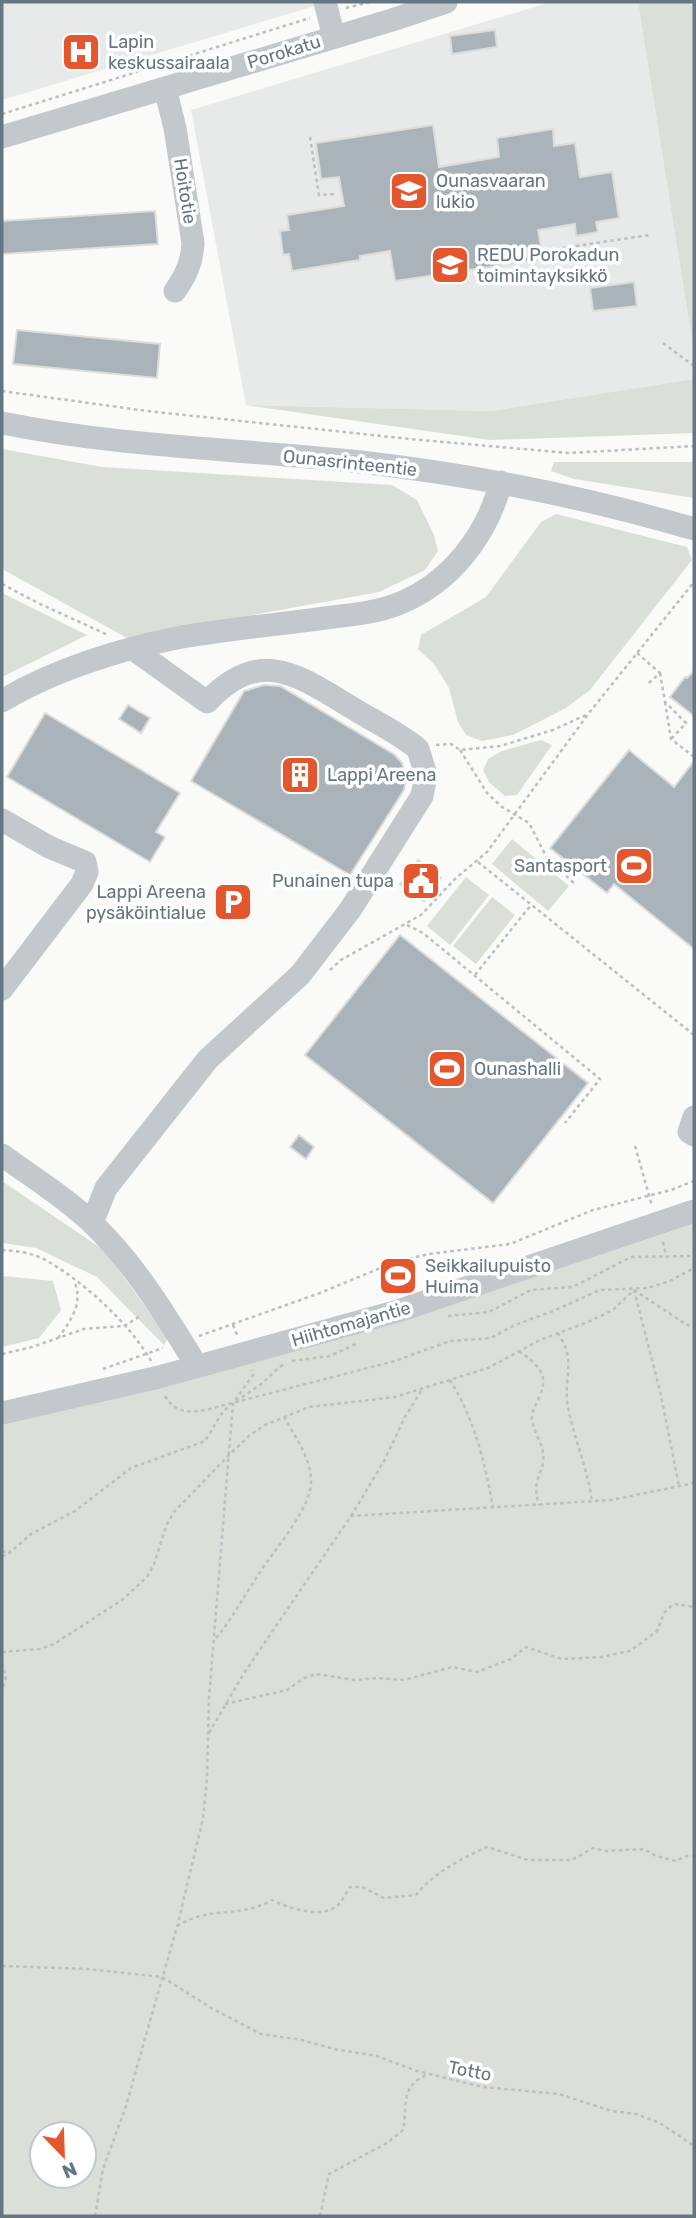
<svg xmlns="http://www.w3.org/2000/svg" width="696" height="2218" font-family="Rubik,sans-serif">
  <rect width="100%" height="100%" fill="#fafaf8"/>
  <path fill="#e8e9e9" d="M2 2H318V5L2 100Z
    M551 2H638L694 353V379L491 411 246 405 191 110Z"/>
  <path fill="#dadfd7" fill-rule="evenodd" d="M638 2H694V353Z
    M694 379V433L490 440 246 405 491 411Z
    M2 449 102 467 392 485 417 500 434 535 438 551 425 570 379 592 127 638 2 569Z
    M554 462H694V498L574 479 551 471Z
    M556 514 687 547 692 560 590 690 566 708 513 735 482 741 466 735 458 722 449 688 434 664 418 649 421 635 486 597 541 522Z
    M2 593 87 635 2 677Z
    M541 740 552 745 517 795 505 796 489 782 483 770 488 759 502 751Z
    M512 839 569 886 548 911 492 864Z
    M466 877 489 895 450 945 427 926Z
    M492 897 515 915 476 964 453 946Z
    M2 1181 105 1251 168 1338 164 1345 97 1277 36 1248 2 1243Z
    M694 1211V2216H2V1413L159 1377ZM42 2134H84V2176H42Z
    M2 1276 53 1281 61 1310 39 1338 2 1347Z"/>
  <path fill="#aab3b9" stroke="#dcdcda" stroke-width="2" d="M495 30 497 47 452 54 450 36Z
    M433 125 439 167 499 157 497 138 553 129 554 146 575 143 580 177 612 172 619 218 596 222 598 232 576 236 575 224 538 230 543 259 395 281 390 251 360 256V260L292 271 289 254 283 255 280 231 289 230 287 215 344 206 339 177 321 179 316 143Z
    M155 211 158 244 2 254V221Z
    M634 282 637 306 593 311 590 288Z
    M17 330 160 344 157 378 13 364Z
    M694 671V716L670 697 685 677 687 678Z
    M264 685 280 686 395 755 402 763 406 779 404 790 350 875 191 781 244 691Z
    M128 705 150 718 141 733 119 719Z
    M45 713 180 793 156 832 165 837 150 862 7 777Z
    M629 750 674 787 694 761V949L614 884 607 893 550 848Z
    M418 860 441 878 424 901 400 884Z
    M400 935 588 1083 493 1203 305 1055Z
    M299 1135 314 1147 306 1159 290 1147Z"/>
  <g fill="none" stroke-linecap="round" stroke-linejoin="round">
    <path stroke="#bbbfc2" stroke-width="2.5" stroke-dasharray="3.5 3.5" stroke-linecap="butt" d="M346 8 370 2
      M2 114 310 18
      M310 137 319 195 336 194
      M555 249 650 235
      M663 343 694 366
      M2 391 147 411 410 439 569 453 694 446
      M2 584 38 603 108 635
      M637 653 660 673 648 684
      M660 673 665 702 686 723 671 739
      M665 702 671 739 694 757
      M436 745 451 744 460 750 500 746 553 730 586 715
      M460 750 487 793 502 807 529 823 547 858 576 885
      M478 862 694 1035
      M407 925 423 933 600 1079 565 1123
      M330 970 341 960 421 915 455 879 487 852 589 713 694 582
      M475 975 531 905
      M635 1146 652 1206
      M663 1242 666 1256
      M2 1250C19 1251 34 1253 49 1262 85 1283 131 1325 151 1361
      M634 1290 660 1391 679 1486
      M634 1290 687 1325 694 1326
      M448 1316 489 1312 531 1290 573 1287 631 1257 694 1256
      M233 1325 237 1335
      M558 1333C561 1339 566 1346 567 1352 571 1368 564 1388 568 1407 574 1439 588 1469 592 1502
      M199 1336 320 1293 395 1262 429 1254 510 1244 593 1210 671 1190 694 1181
      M58 1338C71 1321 84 1302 74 1281
      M519 1351C535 1363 550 1373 540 1395 537 1403 533 1408 532 1416 531 1428 541 1440 543 1452 546 1473 530 1478 539 1505
      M2 1354 32 1347 84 1329 124 1326 142 1315
      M292 1361 330 1356 356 1344
      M103 1369 163 1348
      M450 1380C475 1420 485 1463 493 1508
      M165 1396C176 1414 190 1413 209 1409L395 1361 450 1341 491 1338 515 1325 553 1311 600 1290 648 1288 670 1281 694 1268
      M236 1401 263 1383 279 1367 286 1363
      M351 1516 384 1461 405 1417 421 1391
      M2 1552 10 1551
      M2 1556 7 1555 31 1534 75 1511 131 1468 205 1441 222 1413 230 1405
      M216 1638C233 1618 244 1596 258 1575 273 1551 312 1508 311 1481 311 1458 294 1435 284 1417
      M2 1652 40 1649 54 1644 122 1600 147 1577 154 1564 167 1524 174 1512 228 1456 250 1435 265 1425 309 1407 395 1397 488 1368 540 1340 588 1322 613 1310 634 1290
      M2 1663 6 1677 2 1691
      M225 1704 287 1690 304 1678 316 1674 355 1680 377 1678 404 1680 452 1667 477 1672 511 1659 526 1647 562 1659 600 1657 630 1651 657 1631 664 1613 670 1607 675 1604 694 1607
      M209 1733 244 1673 351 1516 611 1500 694 1483
      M177 1926C211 1905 239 1919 272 1900 288 1908 320 1919 337 1906 342 1902 346 1893 350 1887H362L384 1898 416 1895C434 1873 462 1858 487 1847L528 1860H572L593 1848 606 1851 644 1849 656 1856 676 1861 686 1856H694
      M2 1966 87 1969 162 1977 213 2009 261 2034 302 2040 334 2049 377 2056 417 2071 483 2087 559 2094 612 2111 636 2114 660 2123 694 2146
      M95 2216 103 2169 126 2106 140 2056 177 1927 203 1819 207 1778 209 1698 233 1403 253 1375 251 1370
      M320 2216 329 2174 387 2143 403 2130C408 2104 399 2086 429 2074"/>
    <path stroke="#c3c8cc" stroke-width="23" d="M325 2 334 37
      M165 88 175 128 193 243C192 263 186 275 175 291
      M2 137 392 20 446 2
      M2 423C120 447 241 449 361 462 474 475 585 497 694 529
      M2 701C51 671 120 649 177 638 225 629 276 625 325 618 349 615 375 613 398 604 451 583 487 535 501 482
      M2 820 49 847 85 862 87 872 82 884 2 989
      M694 1117 689 1132 694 1135
      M2 1155C32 1177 65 1197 92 1223 135 1264 166 1316 197 1366
      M92 1223 106 1188 208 1059 300 975 350 910 422 796 426 775 418 749C399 733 375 722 354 709 299 676 261 645 207 702L133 649
      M2 1413 159 1377 398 1311 694 1211"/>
  </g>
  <defs>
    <g id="hospital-square" transform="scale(2.0125)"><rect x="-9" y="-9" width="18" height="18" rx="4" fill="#e4572e" stroke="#fff"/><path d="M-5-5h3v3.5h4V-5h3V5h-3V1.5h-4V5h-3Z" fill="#fff"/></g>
    <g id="school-square" transform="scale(2.0125)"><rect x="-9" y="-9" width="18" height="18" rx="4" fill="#e4572e" stroke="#fff"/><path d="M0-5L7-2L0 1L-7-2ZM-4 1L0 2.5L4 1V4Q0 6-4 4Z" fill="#fff"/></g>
    <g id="building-square" transform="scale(2.0125)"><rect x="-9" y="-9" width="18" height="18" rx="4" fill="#e4572e" stroke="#fff"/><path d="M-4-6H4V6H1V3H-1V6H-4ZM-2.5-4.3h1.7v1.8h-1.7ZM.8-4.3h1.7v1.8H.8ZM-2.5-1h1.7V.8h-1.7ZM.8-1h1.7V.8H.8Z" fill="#fff"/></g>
    <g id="stadium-square" transform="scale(2.0125)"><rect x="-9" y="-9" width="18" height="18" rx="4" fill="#e4572e" stroke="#fff"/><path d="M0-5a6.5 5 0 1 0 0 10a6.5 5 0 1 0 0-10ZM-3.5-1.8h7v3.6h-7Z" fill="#fff"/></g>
    <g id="civic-square" transform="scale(2.0125)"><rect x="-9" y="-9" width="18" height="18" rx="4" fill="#e4572e" stroke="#fff"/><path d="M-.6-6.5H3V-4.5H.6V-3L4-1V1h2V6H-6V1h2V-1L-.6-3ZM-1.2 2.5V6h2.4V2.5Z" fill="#fff"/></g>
    <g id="parking-square" transform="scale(2.0125)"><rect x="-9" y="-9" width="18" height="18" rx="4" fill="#e4572e" stroke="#fff"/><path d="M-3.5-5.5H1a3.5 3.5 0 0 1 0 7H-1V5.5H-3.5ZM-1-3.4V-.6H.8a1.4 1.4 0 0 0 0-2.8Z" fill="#fff"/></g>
  </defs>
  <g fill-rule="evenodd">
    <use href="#hospital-square" x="81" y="52"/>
    <use href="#school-square" x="409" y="191"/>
    <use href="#school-square" x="450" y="265"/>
    <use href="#building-square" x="300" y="775"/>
    <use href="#stadium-square" x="634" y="866"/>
    <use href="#civic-square" x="421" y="881"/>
    <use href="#parking-square" x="233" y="902"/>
    <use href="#stadium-square" x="447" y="1069"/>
    <use href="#stadium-square" x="398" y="1276"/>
  </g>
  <g text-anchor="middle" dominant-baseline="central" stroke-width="7" stroke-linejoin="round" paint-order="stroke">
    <g font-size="18" fill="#657683" stroke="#fff" text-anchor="start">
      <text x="108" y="42">Lapin<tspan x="108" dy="21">keskussairaala</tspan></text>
      <text x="436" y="181">Ounasvaaran<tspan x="436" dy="21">lukio</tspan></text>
      <text x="477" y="255">REDU Porokadun<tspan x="477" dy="21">toimintayksikkö</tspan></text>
      <text x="327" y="775">Lappi Areena</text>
      <text x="607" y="866" text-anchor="end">Santasport</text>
      <text x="394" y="881" text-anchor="end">Punainen tupa</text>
      <text x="206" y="892" text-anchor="end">Lappi Areena<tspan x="206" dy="21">pysäköintialue</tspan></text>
      <text x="474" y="1069">Ounashalli</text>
      <text x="425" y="1266">Seikkailupuisto<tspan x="425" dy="21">Huima</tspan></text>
    </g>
    <g font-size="18" fill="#657683" stroke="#fff">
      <text transform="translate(284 52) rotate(-17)">Porokatu</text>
      <text transform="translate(185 191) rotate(81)">Hoitotie</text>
      <text transform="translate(350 463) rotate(6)">Ounasrinteentie</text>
      <text transform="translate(351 1324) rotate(-16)">Hiihtomajantie</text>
      <text transform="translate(470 2071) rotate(11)">Totto</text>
    </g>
  </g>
  <rect width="696" height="2218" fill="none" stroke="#657683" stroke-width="7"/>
  <g transform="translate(63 2155) rotate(157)"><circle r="33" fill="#ffffff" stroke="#c1c8cd" stroke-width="2"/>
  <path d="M0-5L12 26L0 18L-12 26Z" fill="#e4572e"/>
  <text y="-10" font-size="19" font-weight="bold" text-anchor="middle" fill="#657683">N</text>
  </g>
</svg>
